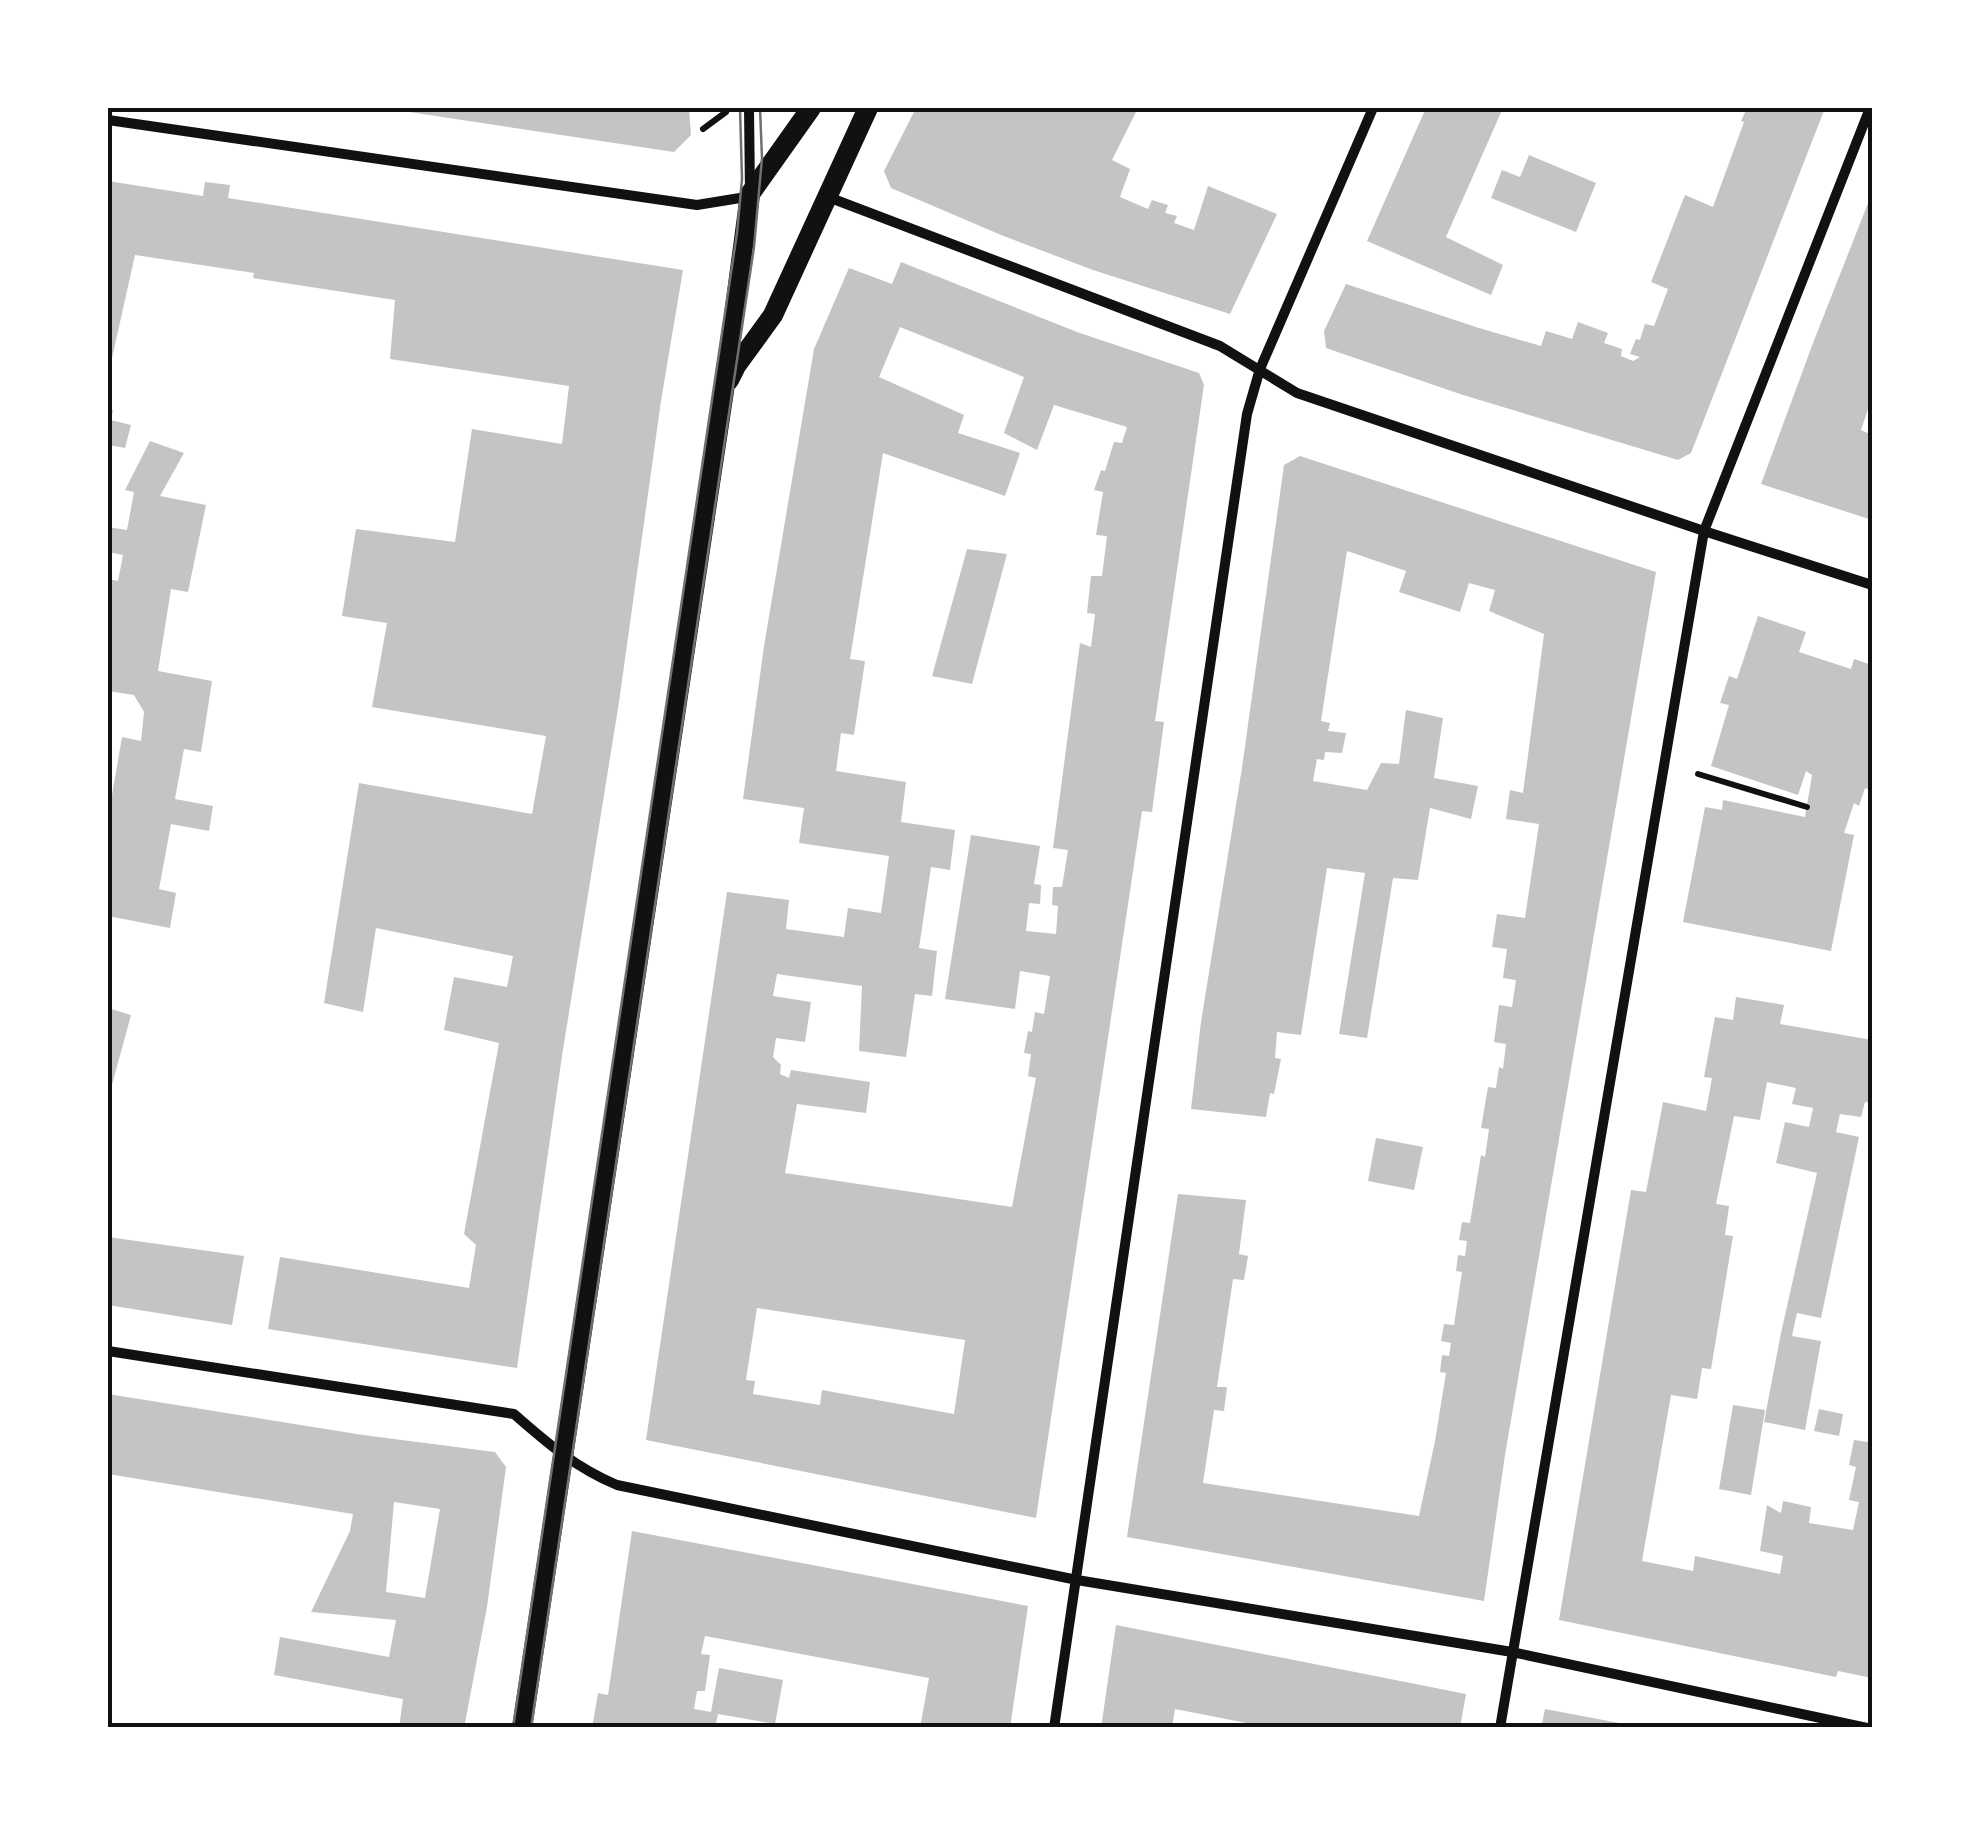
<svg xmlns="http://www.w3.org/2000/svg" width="1980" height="1835" font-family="'DM Sans',sans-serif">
  <rect width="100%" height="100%" fill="#fff"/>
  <path fill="#c4c4c4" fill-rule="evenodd" d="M396 108H689L691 135 674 152 396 110Z
    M916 108H1138L1112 160 1130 169 1120 197 1148 209 1152 200 1168 205 1165 213 1177 216 1174 223 1194 230 1208 186 1277 214 1230 314 1093 270 1001 235 891 188 884 171Z
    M1426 108H1503L1446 237 1503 265 1491 295 1367 241Z
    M1747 108H1825L1691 453 1678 460 1460 394 1326 348 1324 331 1346 284 1479 328 1541 346 1546 331 1572 339 1578 322 1608 333 1604 343 1622 349 1621 356 1633 361 1640 357 1630 354 1636 339 1640 340 1645 324 1654 326 1668 289 1651 282 1685 195 1713 207 1744 122 1741 121Z
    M1529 155 1596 183 1576 232 1491 198 1502 170 1520 177Z
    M108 181 203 196 205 182 230 185 228 198 683 270 661 401 619 702 562 1056 517 1368 268 1329 280 1257 469 1288 476 1245 464 1234 499 1043 444 1030 454 977 507 987 513 956 376 928 363 1012 324 1003 359 783 532 814 546 736 372 707 387 623 342 616 356 529 455 542 472 429 562 444 569 386 390 359 395 300 253 278 254 273 135 255 108 376Z
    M1872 193V397L1861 430 1872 435V520L1761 484 1813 343Z
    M901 262 1077 332 1199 373 1204 385 1155 721 1164 722 1152 812 1142 811 1036 1518 646 1440 727 892 789 900 786 929 844 937 848 908 881 913 889 856 799 843 804 808 743 799 764 646 814 349 849 268 892 284ZM900 327 1024 377 1004 433 1037 450 1054 405 1127 427 1122 443 1114 442 1105 471 1101 470 1094 490 1103 492 1096 535 1107 536 1102 576H1091L1087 613 1095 614 1091 647 1080 643 1053 848 1068 850 1062 887H1053L1052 905 1058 906 1056 934 1026 931 1029 903 1040 904 1041 885 1034 884 1040 846 971 835 945 999 1015 1009 1020 971 1050 976 1044 1014 1035 1012 1032 1032 1028 1031 1024 1053 1031 1054 1028 1076 1036 1078 1012 1207 785 1173 797 1104 866 1113 870 1082 791 1070 789 1078 780 1074 781 1065 773 1057 776 1038 805 1042 811 1002 773 996 777 974 862 986 859 1051 906 1057 915 994 932 996 937 951 919 948 931 867 950 870 955 830 901 822 906 782 836 771 841 733 854 735 865 661 850 659 883 453 1005 496 1020 453 958 433 964 415 879 377ZM757 1308 965 1340 954 1414 822 1390 820 1405 753 1394 755 1381 746 1380Z
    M108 409 113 410 111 420 131 425 125 448 108 445Z
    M150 441 184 453 160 496 206 505 188 592 171 589 158 671 212 681 201 752 184 749 175 799 213 806 209 831 171 824 159 889 176 893 170 928 108 916V818L122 737 141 741 144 712 134 695 108 691V579L118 581 123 555 108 552V527L127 530 134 492 125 490Z
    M1300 456 1656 572 1505 1455 1484 1601 1127 1537 1178 1194 1246 1200 1239 1254 1248 1256 1244 1280 1233 1279 1217 1387H1227L1224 1411 1214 1410 1203 1483 1419 1516 1435 1441 1446 1373 1440 1372 1442 1355 1449 1356 1451 1343 1441 1341 1444 1324 1454 1325 1462 1272 1456 1271 1458 1255 1465 1256 1467 1241 1459 1240 1462 1222 1470 1223 1481 1155 1485 1157 1489 1129 1481 1128 1488 1087 1496 1088 1499 1067 1503 1069 1506 1044 1494 1042 1499 1005 1512 1007 1516 980 1503 978 1507 949 1492 947 1497 914 1525 918 1539 824 1506 819 1510 790 1523 793 1544 634 1489 611 1495 590 1469 583 1460 612 1399 592 1406 571 1347 551 1321 721 1330 723 1328 731 1346 733 1342 753 1325 752 1324 760 1317 759 1313 781 1367 790 1381 763 1399 764 1406 710 1443 718 1434 778 1478 786 1471 819 1430 808 1418 880 1393 878 1367 1038 1339 1034 1365 873 1327 868 1301 1035 1277 1032 1275 1058 1281 1059 1274 1094 1270 1093 1266 1117 1191 1109 1201 1022 1242 768 1284 465Z
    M967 549 1007 554 972 684 932 676Z
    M1758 616 1806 632 1799 652 1851 669 1854 659 1872 665V790L1865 788 1859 806 1854 803 1844 833 1854 835 1831 951 1683 922 1705 807 1722 810 1723 800 1805 817 1812 775 1806 771 1798 795 1711 766 1729 705 1720 703 1729 676 1737 679Z
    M1736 997 1784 1005 1780 1024 1872 1040V1103L1865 1102 1861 1117 1840 1114 1836 1132 1859 1137 1821 1318 1797 1313 1792 1336 1821 1341 1805 1430 1764 1422 1781 1333 1817 1173 1776 1163 1785 1122 1809 1127 1813 1108 1792 1104 1796 1088 1767 1082 1760 1120 1734 1116 1716 1204 1729 1206 1725 1235 1733 1236 1711 1369 1702 1368 1697 1399 1671 1395 1642 1561 1693 1571 1695 1556 1780 1574 1783 1556 1760 1551 1767 1505 1781 1513 1783 1501 1811 1507 1809 1523 1853 1530 1859 1502 1849 1500 1856 1467 1849 1465 1854 1440 1868 1442 1872 1427V1678L1838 1671 1836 1677 1559 1620 1631 1190 1646 1192 1663 1102 1706 1111 1712 1078 1704 1077 1715 1017 1733 1020Z
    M108 1008 131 1015 109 1096H108Z
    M1376 1138 1423 1147 1414 1190 1368 1181Z
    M108 1237 244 1256 232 1325 108 1305Z
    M108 1394 363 1435 495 1452 506 1467 487 1607 464 1728H399L403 1699 274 1675 280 1637 389 1657 396 1620 311 1612 350 1531 353 1514 108 1474ZM394 1502 440 1509 425 1598 386 1592Z
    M1733 1405 1765 1410 1751 1495 1719 1489Z
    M1819 1409 1843 1414 1839 1436 1814 1431Z
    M632 1531 1028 1606 1010 1728H920L929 1678 705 1636 701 1654 710 1655 705 1691H697L694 1709 711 1712 719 1668 783 1680 775 1724 718 1714 715 1728H592L598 1693 608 1695Z
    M1116 1625 1466 1694 1460 1728H1272L1175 1709 1172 1728H1101Z
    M1545 1709 1635 1726V1728H1541Z"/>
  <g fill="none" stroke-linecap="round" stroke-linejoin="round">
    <path stroke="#111" stroke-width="6" d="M703 129 726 112
      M1698 774 1807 807"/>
    <path stroke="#111" stroke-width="10" d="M108 120 697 205 740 198 750 194 749 108
      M828 197 1220 346 1297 393 1704 531 1872 585
      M108 1351 514 1414C547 1443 576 1468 617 1485L1077 1580 1512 1652 1867 1728
      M1054 1728 1247 414 1260 369 1373 108
      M1500 1728 1704 531 1870 108"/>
    <path stroke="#111" stroke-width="20" d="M729 380 736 366 773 315 868 108
      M522 1728 724 391 750 194 811 108"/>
    <path stroke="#707070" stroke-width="2.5" d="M513 1728 737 233 742 179 740 108
      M531 1728 754 247 762 158 760 108"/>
  </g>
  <rect width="1980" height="1835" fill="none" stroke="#ffffff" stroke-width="220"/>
  <rect x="110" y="110" width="1760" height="1615" fill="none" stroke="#111" stroke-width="4"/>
</svg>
